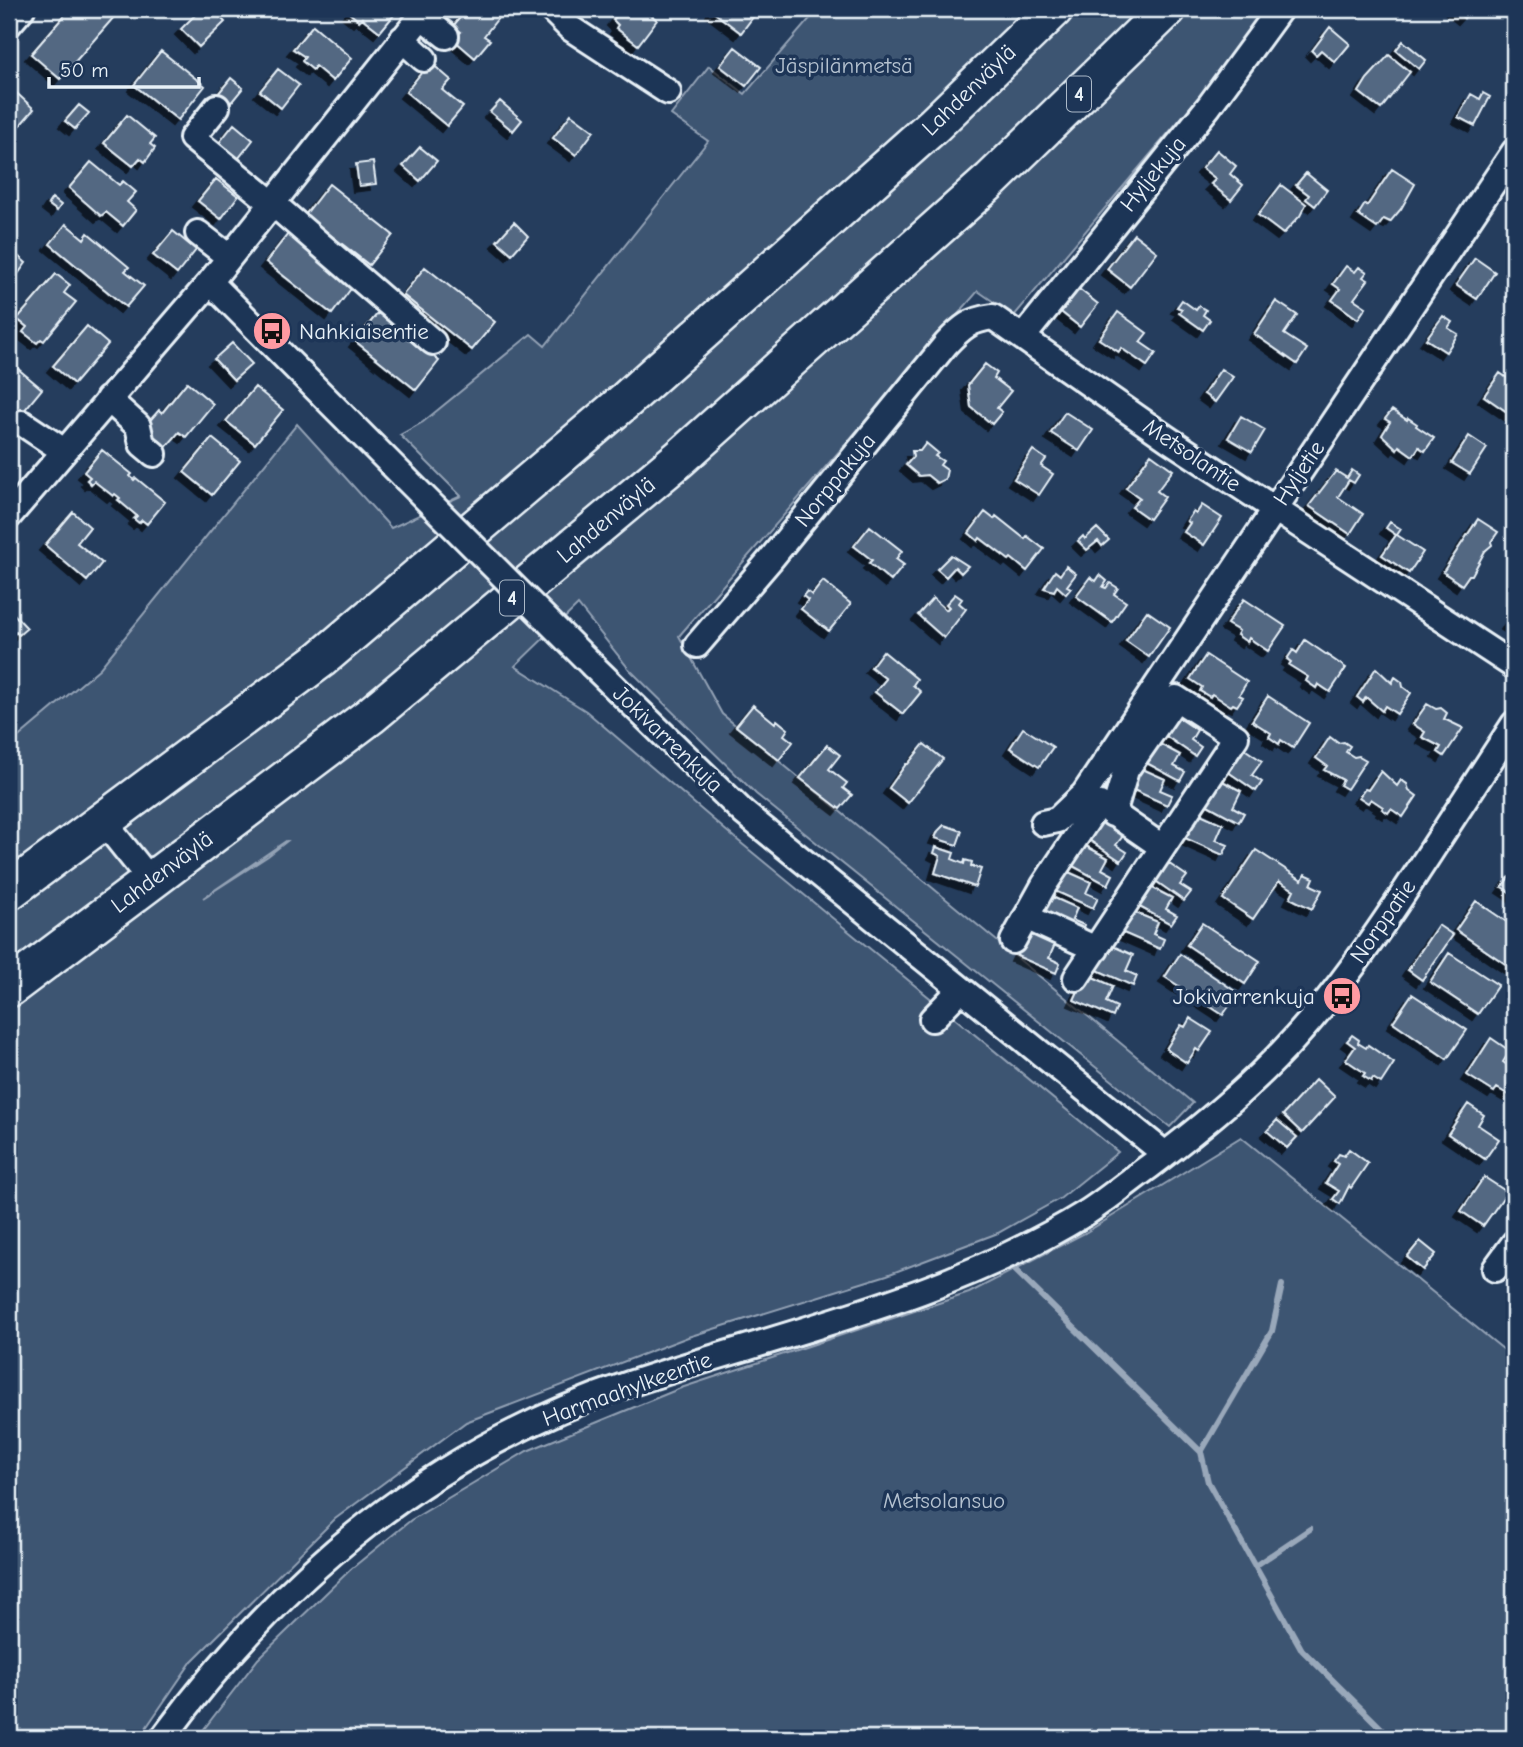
<svg xmlns="http://www.w3.org/2000/svg" width="1523" height="1747" font-family="'Comic Neue',sans-serif">
  <defs>
    <filter id="shadow"><feDropShadow dx="-6" dy="6" stdDeviation="0" flood-color="#0009"/></filter>
  </defs>
  <rect width="100%" height="100%" fill="#253d5d"/>
  <filter id="ink" filterUnits="userSpaceOnUse"><feTurbulence type="fractalNoise" baseFrequency=".0143" numOctaves="2"/><feDisplacementMap in="SourceGraphic" scale="14" xChannelSelector="R" yChannelSelector="G"/><feConvolveMatrix kernelMatrix="1 2 1 2 8 2 1 2 1" color-interpolation-filters="sRGB"/></filter>
  <g filter="url(#ink)">
    <path fill="#3e5472" stroke="#93a2b5" stroke-width="2" fill-rule="evenodd" d="M818 9H1273L1014 316 978 291 679 636 722 714 1193 1103 1170 1127 756 794 629 669 578 605 515 666 586 711 730 834 1118 1152 1061 1198 998 1233 887 1275 688 1337 466 1422 335 1519 192 1661 139 1738H9V745L100 668 297 424 391 528 461 496 400 435 423 422 531 334 545 346 708 141 671 115 709 66 745 94ZM287 841 268 856 203 898 286 841Z
      M1241 1137 1514 1358V1738H197L258 1659 351 1569 411 1520 527 1451 681 1388 969 1293 1085 1233Z"/>
    <g fill="none" stroke-linecap="round" stroke-linejoin="round">
      <path stroke="#99a8ba" stroke-width="6" d="M1014 1269 1201 1452 1208 1482 1302 1650 1391 1738
        M1201 1452 1272 1331 1282 1285
        M1255 1566 1310 1529"/>
    </g>
    <path fill="#536782" stroke="#e8f1f8" stroke-width="2" filter="url(#shadow)" d="M70 9H121L60 79 31 54Z
      M201 9H212L225 22 199 47 181 29Z
      M351 9H399L380 32 362 18 359 21 348 12Z
      M467 9H497L502 13 484 36 490 40 475 58 454 40 461 32 453 26Z
      M622 9H643L657 20 638 45 616 28 618 25 613 20Z
      M713 9H759L741 33 712 11Z
      M1453 9H1472L1464 18Z
      M313 25 352 58 333 81 315 66 313 70 302 61 305 57 293 49Z
      M1330 27 1350 44 1335 62 1321 50 1316 55 1312 51Z
      M1403 41 1426 60 1419 69 1396 50Z
      M735 47 761 67 746 86 720 66Z
      M161 51 205 86 178 120 134 85Z
      M1389 55 1410 72 1381 109 1359 92 1367 79Z
      M430 62 451 80 442 90 463 107 447 126 406 92Z
      M278 69 299 85 281 108 260 91Z
      M231 78 243 88 225 110 213 100Z
      M9 86 34 109 16 130 9 124Z
      M1483 93 1490 97 1475 126 1458 117 1471 94 1480 99Z
      M500 101 522 120 513 131 490 112Z
      M79 105 89 113 75 129 65 121Z
      M571 114 594 131 576 155 553 138Z
      M127 115 155 138 150 144 155 148 145 162 140 158 133 166 104 143Z
      M234 124 253 140 238 159 219 143Z
      M420 147 437 161 420 181 403 166Z
      M1217 150 1236 166 1230 174 1243 185 1231 200 1211 184 1216 179 1202 168Z
      M91 162 119 185 123 181 136 192 127 202 136 210 123 226 106 212 101 216 69 188Z
      M373 162 376 184 359 186 356 164Z
      M1392 169 1415 184 1401 209 1390 222 1384 219 1377 228 1358 215 1365 204 1367 206Z
      M1306 173 1327 190 1315 206 1306 199 1309 195 1296 185Z
      M216 179 238 196 221 219 198 201Z
      M329 184 393 235 369 265 305 215Z
      M1281 185 1306 204 1300 216 1283 234 1258 215Z
      M52 198 61 205 57 211 48 204Z
      M514 222 528 236 512 254 497 241Z
      M66 224 84 239 88 233 129 267 125 271 144 286 126 307 50 244Z
      M173 231 196 250 177 274 153 255Z
      M288 234 353 286 332 314 266 262Z
      M1134 234 1157 252 1130 287 1107 269Z
      M11 250 26 263 18 274 9 266V252Z
      M1475 258 1495 272 1477 299 1456 285Z
      M1346 266 1355 272 1359 267 1367 272 1363 277 1368 280 1354 299 1366 307 1358 319 1332 300 1340 289 1333 284Z
      M425 267 495 322 472 350 403 295Z
      M56 274 70 285 64 293 76 302 44 341 41 339 37 343 23 332 27 327 17 319Z
      M1079 289 1098 304 1080 327 1061 312Z
      M1182 300 1196 310 1199 306 1206 310 1203 315 1210 320 1203 330 1179 313 1182 309 1177 307Z
      M1276 301 1297 315 1284 334 1307 349 1297 364 1254 334Z
      M1118 312 1147 333 1140 342 1156 353 1147 366 1121 348 1119 352 1099 339Z
      M378 313 439 361 416 390 355 341Z
      M1443 316 1452 322 1448 328 1458 334 1446 352 1426 339Z
      M87 326 108 344 74 384 53 366Z
      M232 343 252 364 234 380 214 359Z
      M985 364 997 373 994 378 1011 391 997 408 1002 412 992 424 971 407 968 385Z
      M17 368 42 389 9 429V378Z
      M1221 369 1233 377 1215 402 1204 394Z
      M1500 373 1514 383 1512 390 1514 392V408L1510 414 1484 396Z
      M187 382 213 404 186 437 179 432 163 451 140 432 159 410 162 413Z
      M255 387 283 410 255 444 226 421Z
      M1392 410 1407 420 1408 418 1417 424 1416 426 1434 438 1425 451 1419 447 1413 456 1399 446 1397 449 1382 435 1390 422 1385 419Z
      M1065 412 1093 430 1079 451 1051 433Z
      M1241 416 1265 430 1252 452 1228 438Z
      M1469 436 1487 448 1470 474 1452 463Z
      M212 438 240 461 212 495 184 472Z
      M926 443 938 453 935 456 943 461 940 465 947 470 945 479 937 483 927 475 919 476 906 465 913 457 912 451H920Z
      M102 450 132 474 130 476 134 480 136 478 165 502 147 524 142 520 139 523 134 519 137 516 118 500 120 498 115 494 113 496 94 481 91 484 87 480 90 477 84 472Z
      M1033 450 1046 459 1041 466 1053 474 1039 495 1014 479Z
      M1151 454 1173 470 1157 491 1165 497 1149 519 1132 507 1140 498 1126 488Z
      M1352 470 1359 475 1354 483 1349 480 1338 497 1363 514 1350 534 1309 506 1336 471 1347 478Z
      M1202 505 1222 518 1204 545 1184 532 1190 523 1187 521 1193 512 1196 514Z
      M73 512 90 527 77 543 102 563 87 581 45 545Z
      M985 512 994 519 996 516 1025 539 1027 536 1044 549 1027 571 1011 558 1009 560 980 538 978 541 969 533Z
      M1478 519 1498 532 1491 542 1492 545 1485 551 1472 575H1469L1462 585 1443 572Z
      M1390 522 1401 529 1397 535 1423 552 1409 573 1382 555 1396 535 1386 528Z
      M870 526 902 551 896 559 904 565 891 581 869 563 872 560 854 546Z
      M1097 528 1109 540 1102 546 1098 541 1087 550 1078 541 1083 536 1085 539Z
      M951 555 968 566 961 573 955 567 946 577 937 569Z
      M1066 566 1076 574 1067 586 1071 588 1066 594 1057 586 1054 591 1044 588 1055 571 1060 575Z
      M1100 575 1107 581 1103 587 1106 588 1110 583 1118 588 1114 594 1126 602 1112 622 1076 596 1090 577 1096 581Z
      M823 581 851 604 829 631 801 609 808 600 803 596 807 591 812 595Z
      M955 594 962 599 959 603 966 609 944 638 918 615 933 598 946 610 949 607 946 604Z
      M1244 599 1285 626 1268 651 1249 638 1247 642 1237 635 1239 631 1227 624Z
      M10 610 27 628 19 635 16 632 9 639Z
      M1147 611 1170 627 1149 657 1126 641Z
      M1514 613V628L1507 624Z
      M1305 640 1346 668 1330 692 1318 684 1316 688 1306 681 1308 677 1289 665 1291 662 1287 659 1293 650 1297 653Z
      M883 651 917 679 913 685 921 692 903 714 875 692 886 679 871 667Z
      M1206 655 1247 682 1239 695 1243 697 1237 706 1233 704 1231 706 1212 694 1210 697 1200 691 1202 687 1190 679Z
      M1376 668 1392 683 1395 677 1402 682 1403 687 1411 693 1397 714 1385 706 1382 711 1366 697 1363 702 1357 697Z
      M1268 696 1309 723 1293 748 1281 740 1279 744 1269 737 1271 733 1252 721Z
      M1427 704 1436 709 1441 708 1447 713 1444 719 1463 728 1444 756 1438 752 1441 747 1422 737 1425 732 1413 724Z
      M753 705 775 723 777 720 788 729 784 735 793 742 779 760 736 726Z
      M1173 714 1197 730 1191 740 1201 747 1195 756 1160 732Z
      M1023 728 1053 747 1039 767 1010 748Z
      M1330 737 1338 743 1344 742 1350 746 1346 752 1354 757 1359 756 1366 760 1347 789 1340 785 1343 780 1324 770 1327 766 1316 758Z
      M1154 741 1180 755 1174 766 1185 772 1180 781 1143 761Z
      M924 744 943 759 908 803 889 788 906 764H908Z
      M1237 744 1262 761 1252 775 1262 782 1256 791 1221 767Z
      M827 745 840 755 829 769 847 783 843 788 852 795 840 809 800 778Z
      M1138 767 1165 779 1160 790 1172 795 1167 805 1129 788Z
      M1381 771 1397 786 1401 780 1407 784 1409 790 1417 796 1403 817 1391 809 1388 813 1382 809 1383 807 1371 799 1368 803 1359 797 1365 789 1368 790Z
      M1215 777 1241 791 1233 807 1244 813 1239 822 1202 802Z
      M1196 812 1223 824 1216 840 1228 845 1223 855 1185 838Z
      M1099 819 1123 836 1116 845 1127 852 1121 861 1086 838Z
      M944 825 962 831 957 845 935 838 938 831Z
      M1082 844 1108 858 1102 869 1113 875 1108 885 1071 865Z
      M936 847 954 853 952 859 964 864 965 860 972 862 971 866 981 869 975 887 935 873 940 856 934 853Z
      M1256 850 1302 880 1305 874 1314 878 1311 885 1322 890 1312 909 1290 898 1294 890 1279 881 1253 919 1223 899Z
      M1162 859 1187 876 1180 885 1191 892 1184 901 1150 877Z
      M1064 870 1091 882 1086 893 1098 898 1093 908 1055 891Z
      M1509 877 1514 880V895L1502 887Z
      M1145 884 1172 898 1166 909 1177 915 1171 924 1134 904Z
      M1050 896 1077 908 1072 920 1084 925 1079 935 1041 917Z
      M1476 901 1514 927V961L1510 967 1456 930Z
      M1131 911 1158 922 1153 934 1164 939 1160 949 1121 932Z
      M1202 923 1260 961 1245 984 1187 945Z
      M1438 925 1453 935 1422 980 1408 970Z
      M1029 930 1056 942 1049 958 1060 963 1056 973 1017 956Z
      M1106 943 1133 955 1126 971 1137 976 1133 986 1095 969Z
      M1449 953 1498 985 1478 1014 1430 982Z
      M1180 954 1238 993 1223 1015 1165 977Z
      M1086 974 1113 986 1106 1002 1117 1007 1113 1017 1074 1000Z
      M1412 994 1467 1030 1447 1059 1393 1022Z
      M1190 1018 1212 1032 1199 1051 1196 1049 1187 1063 1166 1049 1181 1025 1185 1027Z
      M1352 1035 1359 1040 1358 1043 1366 1048 1368 1045 1394 1063 1381 1083 1373 1078 1371 1081 1363 1076 1365 1073 1346 1060 1355 1047 1347 1041Z
      M1491 1038 1510 1051 1503 1062 1514 1070V1088L1509 1095 1497 1088 1494 1092 1467 1075Z
      M1316 1079 1335 1097 1302 1133 1283 1115Z
      M1468 1104 1484 1115 1478 1125 1499 1139 1485 1159 1448 1134Z
      M1277 1120 1297 1137 1287 1148 1267 1131Z
      M1349 1149 1368 1163 1351 1188 1349 1186 1340 1204 1333 1199 1339 1191 1326 1183 1338 1164 1334 1161 1339 1154 1344 1156Z
      M1484 1177 1507 1192 1483 1226 1461 1211Z
      M1420 1241 1436 1254 1423 1270 1407 1257Z"/>
    <g fill="none" stroke-linecap="round" stroke-linejoin="round">
      <g stroke="#e8f1f8" stroke-width="30">
        <path id="minor" d="M551 9 570 28 668 92
          M421 16 446 36
          M9 24 22 9
          M402 39 424 59
          M217 107 192 138 277 207 433 342
          M198 233 229 257
          M210 282 405 478
          M1023 337 1209 106 1280 9
          M108 399 138 426 142 444 154 454
          M22 423 64 451
          M9 516 210 282 427 9
          M697 645 770 560 946 344C962 327 970 320 993 317L1168 439 1514 666
          M593 666 744 813 1165 1154
          M1100 804 1162 847
          M103 821 151 881
          M1043 823 1057 820 1084 794 1514 152
          M1026 917 1096 949
          M1013 941 1044 885 1098 804
          M1076 978 1236 737 1176 698 1126 770 1113 814
          M932 1019 960 990
          M1495 1269 1514 1243
          M163 1738C284 1574 433 1450 629 1384 783 1333 947 1299 1086 1213 1108 1199 1129 1181 1150 1166 1201 1127 1251 1087 1294 1039 1337 992 1374 938 1409 885 1444 831 1479 777 1514 724"/>
      </g>
      <g stroke="#e8f1f8" stroke-width="42">
        <path id="highway" d="M9 891 321 659 626 400 934 125 1054 9
          M9 988 370 716 679 459 991 180 1167 9"/>
      </g>
      <use href="#minor" stroke="#1d3557" stroke-width="24"/>
      <use href="#highway" stroke="#1d3557" stroke-width="37"/>
      <g stroke="#e8f1f8" stroke-width="30" stroke-linecap="butt">
        <path id="minor-bridge" d="M405 478 593 666"/>
      </g>
      <use href="#minor-bridge" stroke="#1d3557" stroke-width="24"/>
    </g>
  </g>
  <defs>
    <g id="bus-disc" transform="scale(2.0125)"><circle r="9.5" fill="#ff9aa2" stroke="#1d3557"/><path d="M-5-6H5V4H4V6H2V4H-2V6H-4V4H-5ZM-3.5-4V0h7V-4ZM-3.5 1.2v1.5H-2V1.2ZM2 1.2v1.5H3.5V1.2Z" fill="#111"/></g>
  </defs>
  <g fill-rule="evenodd">
    <use href="#bus-disc" x="272" y="331"/>
    <use href="#bus-disc" x="1342" y="996"/>
  </g>
  <g text-anchor="middle" dominant-baseline="central" stroke-width="7" stroke-linejoin="round" paint-order="stroke">
    <g fill="#1d3557" stroke="#abb9c8" stroke-width="2">
      <rect x="1067" y="76.5" width="24" height="35" rx="5"/>
      <rect x="500" y="580.5" width="24" height="35" rx="5"/>
    </g>
    <g font-size="21" font-weight="bold" fill="#e8f1f8">
      <text x="1079" y="94">4</text>
      <text x="512" y="598">4</text>
    </g>
    <g font-size="23" fill="#b5c2d0" stroke="#1d3557">
      <text x="844" y="65">Jäspilänmetsä</text>
      <text x="944" y="1500">Metsolansuo</text>
    </g>
    <g font-size="23" fill="#e8f1f8" stroke="#1d3557">
      <text transform="translate(969 90) rotate(-44)">Lahdenväylä</text>
      <text transform="translate(1153 174) rotate(-51)">Hyljekuja</text>
      <text transform="translate(1192 455) rotate(34)">Metsolantie</text>
      <text transform="translate(1299 473) rotate(-56)">Hyljetie</text>
      <text transform="translate(835 480) rotate(-51)">Norppakuja</text>
      <text transform="translate(606 520) rotate(-40)">Lahdenväylä</text>
      <text transform="translate(668 739) rotate(44)">Jokivarrenkuja</text>
      <text transform="translate(162 872) rotate(-37)">Lahdenväylä</text>
      <text transform="translate(1383 921) rotate(-55)">Norppatie</text>
      <text transform="translate(627 1389) rotate(-20)">Harmaahylkeentie</text>
    </g>
    <g font-size="23" fill="#e8f1f8" stroke="#1d3557" text-anchor="start">
      <text x="299" y="331">Nahkiaisentie</text>
      <text x="1315" y="996" text-anchor="end">Jokivarrenkuja</text>
    </g>
  </g>
  <rect width="1523" height="1747" fill="none" stroke="#1d3557" stroke-width="35"/>
  <rect x="18" y="18" width="1488" height="1712" fill="none" stroke="#e8f1f8" stroke-width="2.5" filter="url(#ink)"/>
  <path d="M49 77v10h150v-10" fill="none" stroke="#e8f1f8" stroke-width="3.5"/>
  <text x="60" y="77" font-size="21" fill="#e8f1f8" stroke="#1d3557" stroke-width="5" paint-order="stroke">50 m</text>
</svg>
